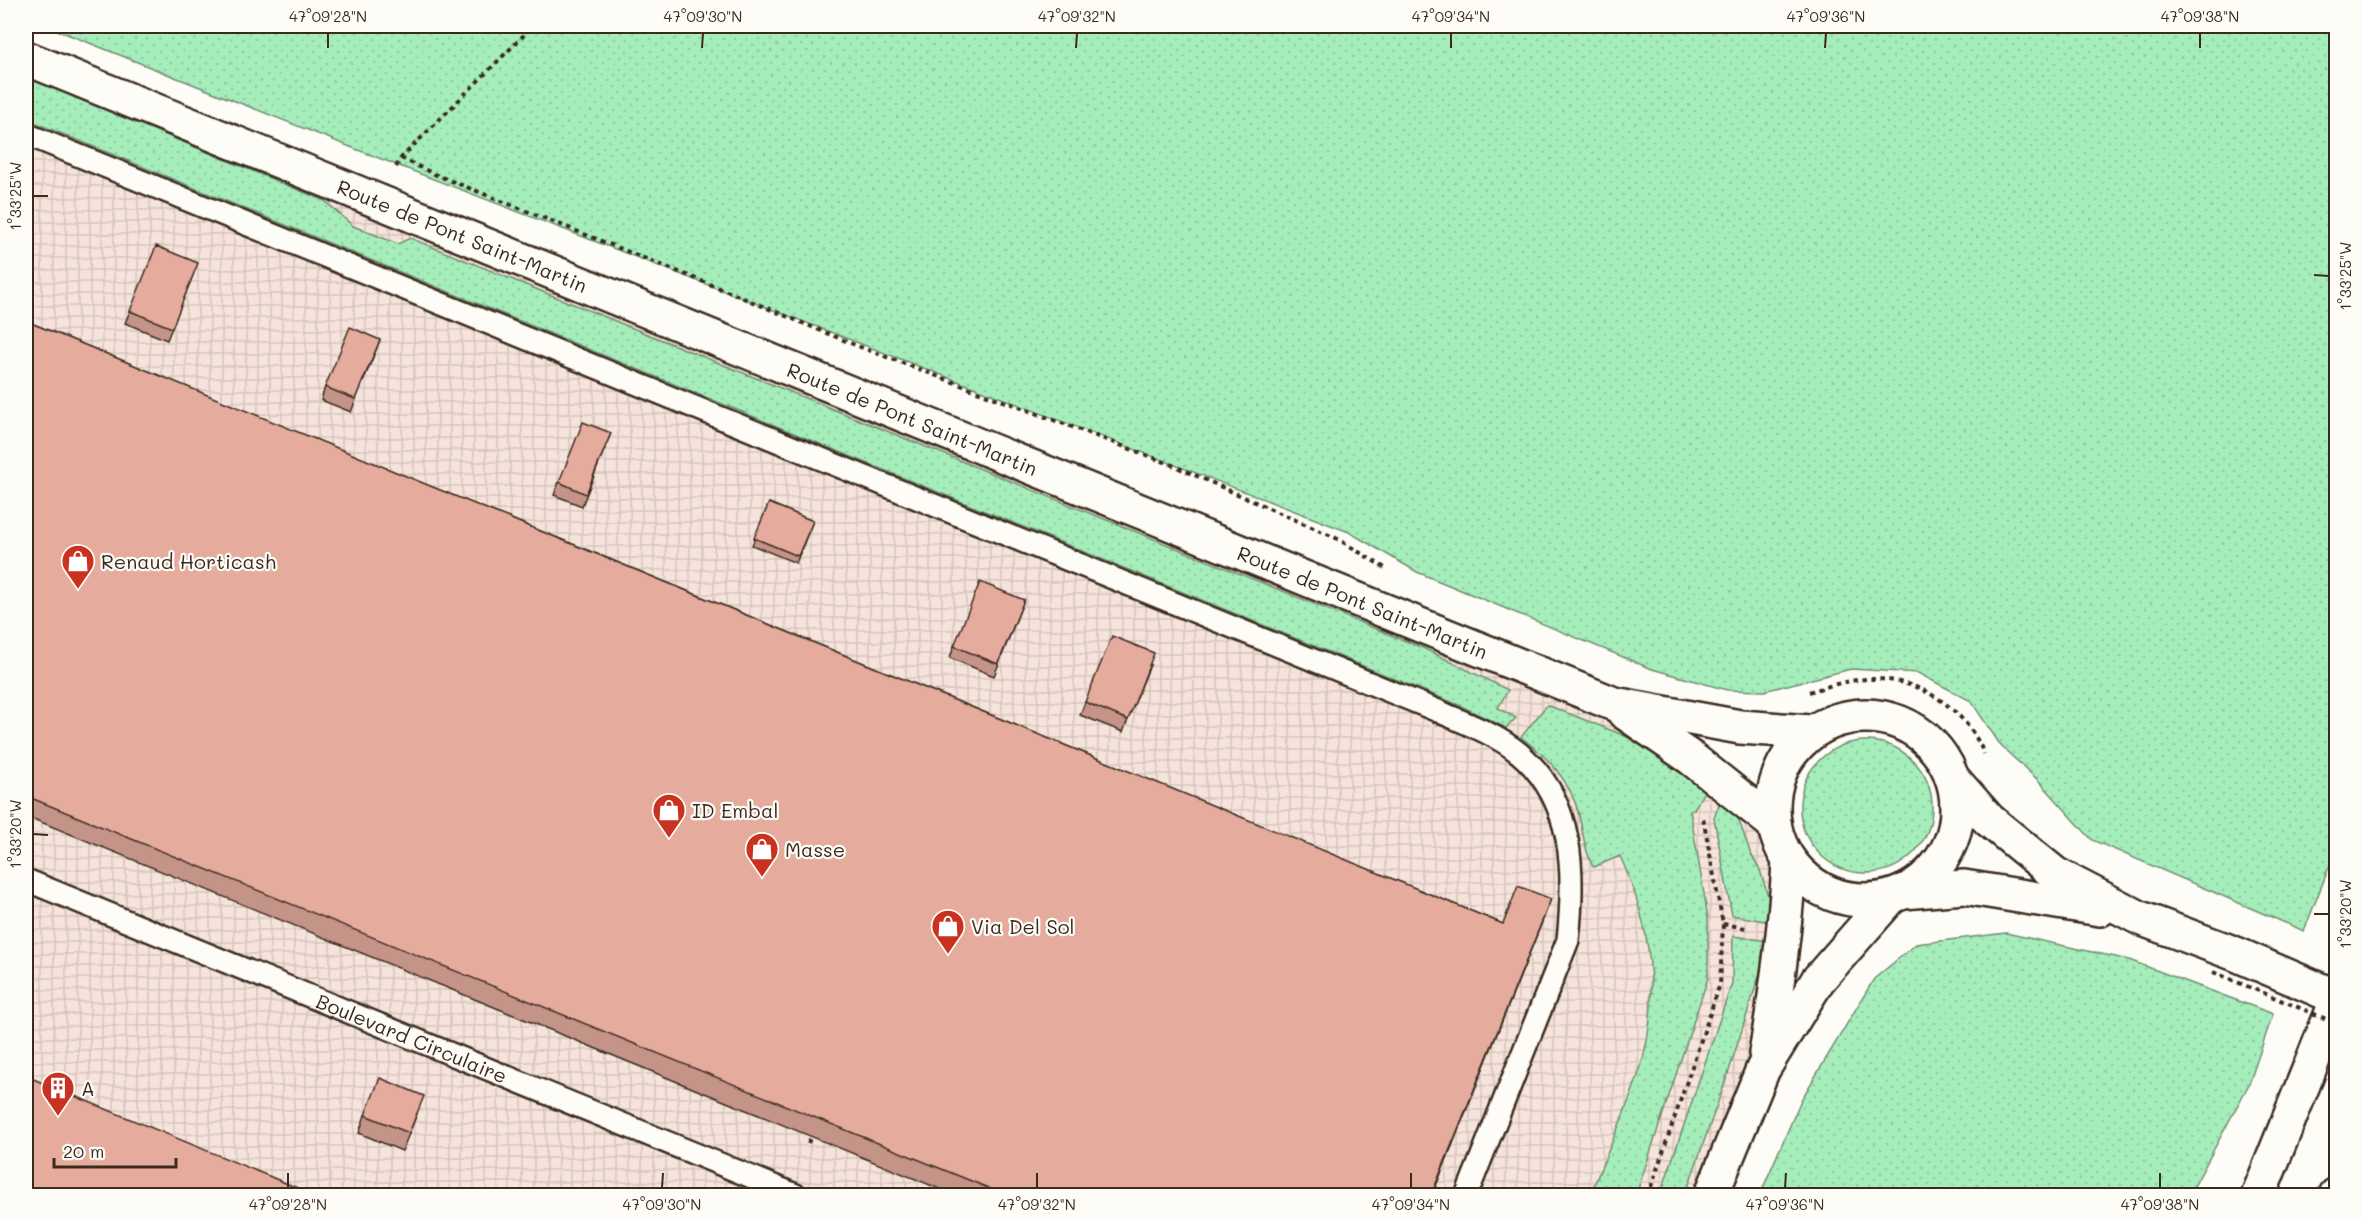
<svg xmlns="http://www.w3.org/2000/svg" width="2362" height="1221" font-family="Mali,sans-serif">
  <defs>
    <pattern id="industrial-grid" width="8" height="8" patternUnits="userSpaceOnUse" patternTransform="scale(1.5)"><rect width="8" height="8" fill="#f6e4dc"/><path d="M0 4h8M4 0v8" fill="none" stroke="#d4c4bc"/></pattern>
    <pattern id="grass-dots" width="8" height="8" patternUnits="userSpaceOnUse" patternTransform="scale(1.5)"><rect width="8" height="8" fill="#a5eebc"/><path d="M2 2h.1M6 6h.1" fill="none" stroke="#8fcca1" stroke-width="1.8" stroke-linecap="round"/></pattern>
  </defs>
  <rect width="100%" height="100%" fill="#fdfcf7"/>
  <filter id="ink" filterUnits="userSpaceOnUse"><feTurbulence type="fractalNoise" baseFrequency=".0167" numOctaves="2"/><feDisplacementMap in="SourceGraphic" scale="12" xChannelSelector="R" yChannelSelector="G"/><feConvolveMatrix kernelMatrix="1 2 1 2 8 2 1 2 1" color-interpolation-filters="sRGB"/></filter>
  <g filter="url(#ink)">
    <path fill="url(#industrial-grid)" d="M26 60 1614 704 1774 824 1789 861 1763 1069 1711 1195H26Z"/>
    <path fill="url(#grass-dots)" stroke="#708c6d" stroke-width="1.5" d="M47 26H2336V849L2304 931 2092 840 2041 783 2001 746 1971 701 1918 673 1851 669 1764 691 1727 690 1652 669 1417 572 1349 532 358 150Z
      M26 77 325 201 353 226 398 244 410 238 1423 648 1508 690 1498 708 1516 718 1506 728 1461 706 26 119Z
      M1547 705 1623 735 1654 751 1706 788 1694 809 1690 810 1708 918V978L1636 1195H1590C1606 1155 1625 1114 1639 1073 1662 1000 1651 924 1620 856L1594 867 1592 865C1584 848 1583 833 1579 815 1570 780 1549 758 1521 737Z
      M1800 807a66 66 0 1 1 132 0a66 66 0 1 1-132 0Z
      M1721 799 1738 818 1750 852 1760 870 1770 902V922L1732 915 1714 818Z
      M2006 933 2129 960 2273 1014 2249 1084 2191 1192 2195 1195H1760L1801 1100 1874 979 1916 944Z
      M1733 936 1768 941 1765 957 1729 1071 1685 1195 1660 1196 1732 983Z"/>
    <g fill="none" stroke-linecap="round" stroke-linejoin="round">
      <g stroke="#3b2a1e" stroke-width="26">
        <g id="lane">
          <path d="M26 134 1438 711C1465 723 1496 734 1519 753 1575 800 1575 874 1568 940L1466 1196"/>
          <path id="s1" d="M26 880 798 1196"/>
        </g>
      </g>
      <g stroke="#3b2a1e" stroke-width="38">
        <g id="secondary">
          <path id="s2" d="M26 58 1614 704 1740 727 1811 732"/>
          <path d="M1624 712 1691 758 1774 824"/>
          <circle cx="1865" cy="808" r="92"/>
          <path d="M1952 778 1989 820 2055 874 2140 918 2236 954 2336 997"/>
          <path d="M1903 892 1964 887 2100 909"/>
          <path d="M1766 1053C1777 988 1786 927 1789 861"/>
          <path d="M1711 1196 1763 1069 1818 980 1891 897"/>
        </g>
      </g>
      <g stroke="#3b2a1e" stroke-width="38">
        <path id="highway" d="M2258 1196 2336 1003
          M2336 1196V1195"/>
      </g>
      <path stroke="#3b2a1e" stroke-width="4" stroke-dasharray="4.5 4.5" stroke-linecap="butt" d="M401 158 434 174 734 294 855 345 1170 464 1338 539 1385 568
        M396 167 401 158 533 26
        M1809 692C1828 686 1848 680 1868 679 1918 677 1966 708 1984 754
        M1723 924 1746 928
        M808 1143 813 1131
        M1648 1196 1720 984 1723 924 1703 817"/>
      <use href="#lane" stroke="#fdfcf7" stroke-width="21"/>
      <use href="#secondary" stroke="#fdfcf7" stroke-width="33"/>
      <use href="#highway" stroke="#fdfcf7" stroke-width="33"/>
      <path stroke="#3b2a1e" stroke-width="4" stroke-dasharray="4.5 4.5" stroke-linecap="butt" d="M2213 972 2336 1023"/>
    </g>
    <path fill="#c59488" stroke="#3b2a1e" stroke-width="1.5" d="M193 275 167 340 125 323 130 311Z
      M26 321 1503 924 1544 917 1432 1196H957L26 816Z
      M380 340 351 412 321 400 325 387Z
      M611 433 582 506 554 495 559 482Z
      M769 503 813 521 796 563 752 545Z
      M1024 600 994 676 950 658 954 646Z
      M1150 665 1123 732 1080 715 1085 702Z
      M417 1114 402 1151 359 1133 365 1115Z"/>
    <path fill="#a0786f" stroke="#3b2a1e" stroke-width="1.5" d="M1551 899 1544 917 1431 1196Z"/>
    <path fill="#e5ac9e" stroke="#3b2a1e" stroke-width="1.5" d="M156 246 198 263 172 328 130 311Z
      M26 321 1503 924 1518 886 1551 899 1431 1196H1008L26 796Z
      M350 327 380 340 355 399 325 387Z
      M583 422 611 433 586 494 559 482Z
      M769 503 813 521 798 556 754 538Z
      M980 582 1024 600 998 664 954 646Z
      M1112 636 1154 653 1128 720 1085 702Z
      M26 1076 317 1196H26Z
      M380 1078 424 1096 409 1133 365 1115Z"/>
  </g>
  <path fill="none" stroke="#3b2a1e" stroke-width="2" d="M328 48V33M702 48 703 33M1076 48 1077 33M1451 48V33M1825 48 1826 33M2200 48V33M33 196H48M2314 275 2329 276M33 834 48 835M2314 914H2329M288 1188V1173M662 1188 663 1173M1037 1188V1173M1411 1188V1173M1785 1188 1786 1173M2160 1188V1173"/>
  <defs>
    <g id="shop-pin" transform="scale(1.725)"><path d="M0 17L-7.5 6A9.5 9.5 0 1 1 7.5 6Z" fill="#c8321e" stroke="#fdfcf7"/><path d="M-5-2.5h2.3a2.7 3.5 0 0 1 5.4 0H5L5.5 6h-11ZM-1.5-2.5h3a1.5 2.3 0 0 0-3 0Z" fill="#fff"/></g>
    <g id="building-pin" transform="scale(1.725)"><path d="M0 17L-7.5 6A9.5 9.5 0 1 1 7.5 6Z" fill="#c8321e" stroke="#fdfcf7"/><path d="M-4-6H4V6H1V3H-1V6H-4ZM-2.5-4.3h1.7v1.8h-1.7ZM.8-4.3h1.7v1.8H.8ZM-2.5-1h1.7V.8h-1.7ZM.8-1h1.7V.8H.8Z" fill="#fff"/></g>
  </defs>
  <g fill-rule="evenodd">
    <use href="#shop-pin" x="78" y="561"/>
    <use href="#shop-pin" x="669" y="810"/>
    <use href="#shop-pin" x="762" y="849"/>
    <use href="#shop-pin" x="948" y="926"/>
    <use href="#building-pin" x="58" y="1088"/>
  </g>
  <g text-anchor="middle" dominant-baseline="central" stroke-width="4.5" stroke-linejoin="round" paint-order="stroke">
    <g font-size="20" fill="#3b2a1e" stroke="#fdfcf7">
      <text stroke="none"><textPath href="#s2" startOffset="471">Route de Pont Saint-Martin</textPath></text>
      <text stroke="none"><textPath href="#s2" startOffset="957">Route de Pont Saint-Martin</textPath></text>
      <text stroke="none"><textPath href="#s2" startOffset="1443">Route de Pont Saint-Martin</textPath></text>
      <text stroke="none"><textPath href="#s1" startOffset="417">Boulevard Circulaire</textPath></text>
    </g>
    <g font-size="20" fill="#3b2a1e" stroke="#fdfcf7" text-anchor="start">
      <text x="101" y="561">Renaud Horticash</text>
      <text x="692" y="810">ID Embal</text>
      <text x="785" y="849">Masse</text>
      <text x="971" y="926">Via Del Sol</text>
      <text x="81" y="1088">A</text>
    </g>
  </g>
  <rect width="2362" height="1221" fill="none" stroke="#fdfcf7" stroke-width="66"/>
  <path d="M54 1158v9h122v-9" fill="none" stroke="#3b2a1e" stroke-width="3"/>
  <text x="63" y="1158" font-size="18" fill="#3b2a1e" stroke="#fdfcf7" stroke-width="4.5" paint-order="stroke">20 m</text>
  <rect x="33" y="33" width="2296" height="1155" fill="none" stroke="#3b2a1e" stroke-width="2"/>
  <g font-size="15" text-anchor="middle" fill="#3b2a1e">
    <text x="328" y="22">47°09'28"N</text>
    <text x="703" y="22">47°09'30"N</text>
    <text x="1077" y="22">47°09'32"N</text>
    <text x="1451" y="22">47°09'34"N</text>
    <text x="1826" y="22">47°09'36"N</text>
    <text x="2200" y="22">47°09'38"N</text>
    <text transform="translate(16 196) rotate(-90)" y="5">1°33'25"W</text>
    <text transform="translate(2346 276) rotate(-90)" y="5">1°33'25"W</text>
    <text transform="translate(16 834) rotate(-90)" y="5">1°33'20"W</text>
    <text transform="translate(2346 914) rotate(-90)" y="5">1°33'20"W</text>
    <text x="288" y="1210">47°09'28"N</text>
    <text x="662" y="1210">47°09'30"N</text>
    <text x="1037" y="1210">47°09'32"N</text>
    <text x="1411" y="1210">47°09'34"N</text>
    <text x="1785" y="1210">47°09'36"N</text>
    <text x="2160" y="1210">47°09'38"N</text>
  </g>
</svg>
